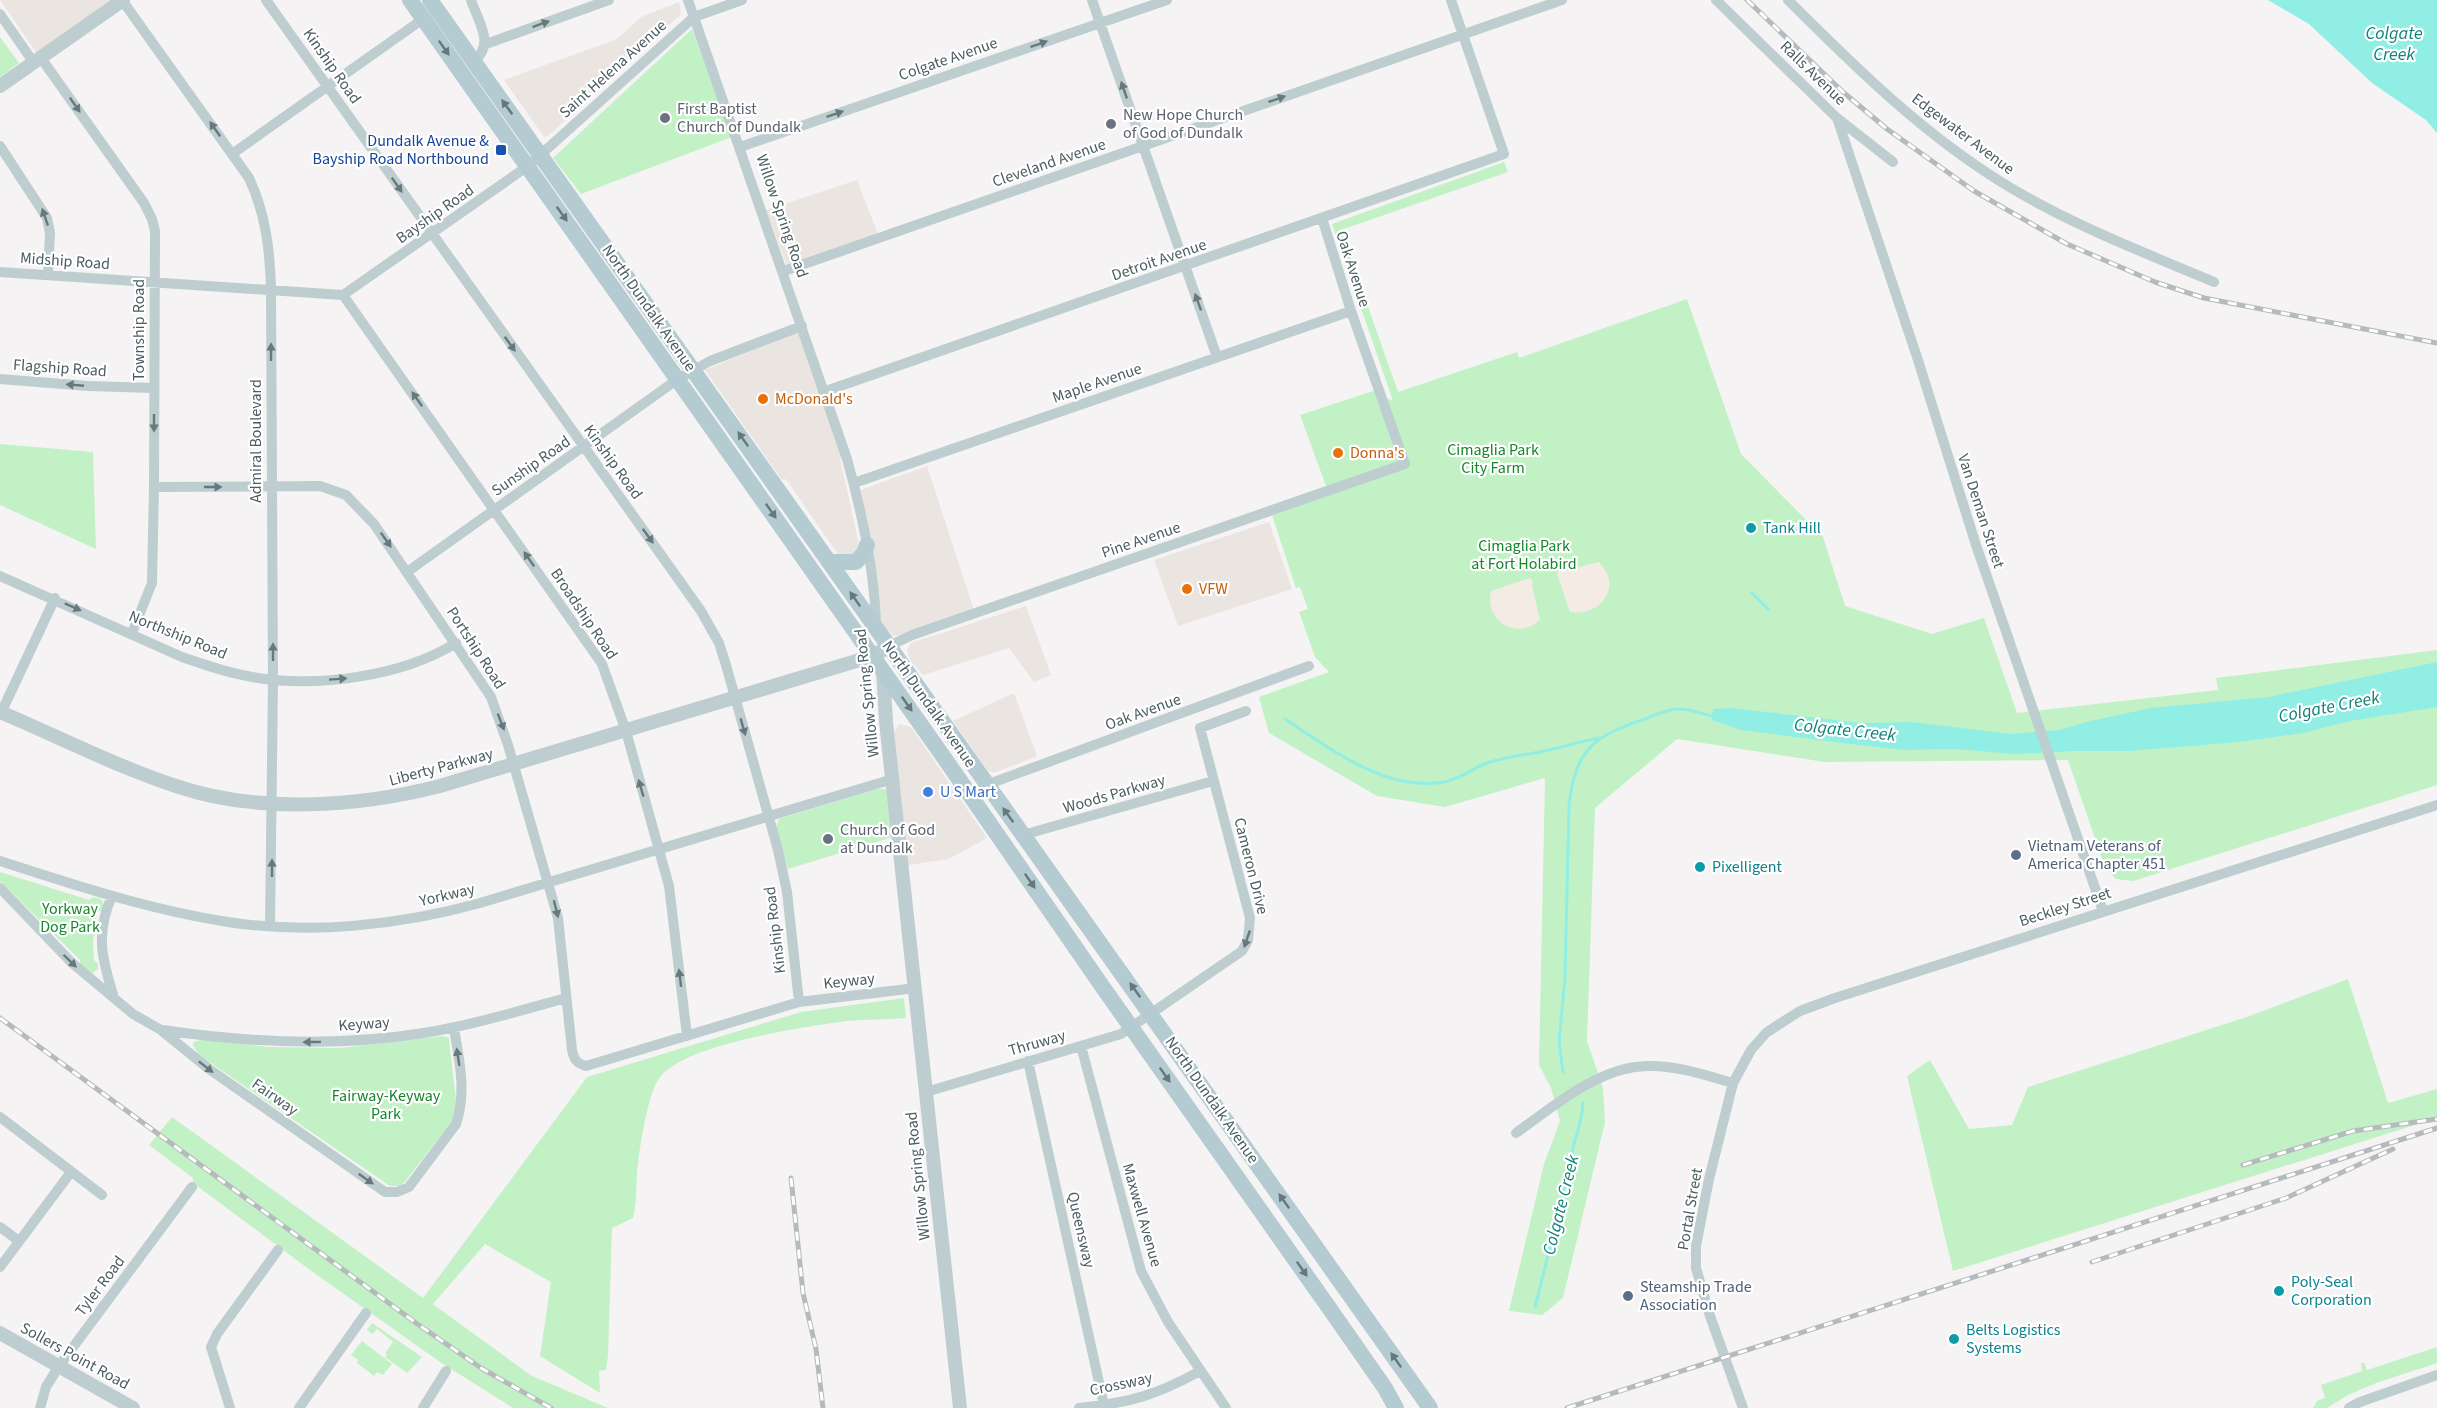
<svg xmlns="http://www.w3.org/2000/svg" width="2437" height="1408" font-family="'Source Sans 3',sans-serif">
  <rect width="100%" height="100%" fill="#f5f3f4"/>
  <path fill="#ebe5e1" d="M0 0H116L38 55Z
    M679 2 681 14 548 136 544 137 504 80 617 39 641 17Z
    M857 180 878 234 787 266 766 210Z
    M799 331 843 458 840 459 859 544 855 554 843 557 837 553 786 479 782 480 705 370Z
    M927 466 974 610 903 635 893 636 881 624 860 490Z
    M1269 522 1292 589 1178 626 1154 560Z
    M1026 606 1051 675 1034 682 1009 648 923 675 910 660 907 650 911 643Z
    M1014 693 1037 756 994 773 988 771 953 721Z
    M899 724 911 727 987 838 949 859 908 865 894 733Z"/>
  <path fill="#c3f1c6" d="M692 29 732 137 581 194 553 158Z
    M0 37 19 63 0 77Z
    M1504 162 1508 172 1341 230 1398 392 1517 352 1519 358 1687 299 1741 454 1823 537 1845 606 1932 634 1984 618 2017 713 2218 690 2216 678 2437 650V785L2133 881 2116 879 2105 867 2068 760 1825 762 1677 739 1595 808 1587 1041 1603 1088 1605 1122 1563 1298 1542 1315 1509 1311 1544 1164 1560 1121 1551 1088 1539 1065 1545 778 1445 807 1377 796 1269 733 1259 697 1329 672 1315 657 1299 612 1308 609 1300 587 1296 588 1269 506 1326 486 1300 415 1373 391 1393 401 1332 224Z
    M0 444 93 452 96 549 0 505Z
    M877 789H887L896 836 788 869 776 827 779 819Z
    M0 872 89 900 93 897 101 899 104 904 102 911 97 912 93 942 94 960 98 964V969L93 973 88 972 80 965V960L0 881Z
    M2348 979 2388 1103 2437 1089V1118L1953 1271 1907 1076 1930 1060 1969 1129 2012 1125 2028 1087 2247 1017Z
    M904 998 906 1018C886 1020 866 1019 847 1021 805 1027 679 1044 658 1080 648 1095 640 1145 638 1164 635 1183 638 1200 633 1218L612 1228 608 1356 606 1370 599 1371 600 1393 540 1356 551 1282 485 1244 433 1304 427 1300 532 1376 608 1408H513L440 1362 310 1270 193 1183V1178L149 1145 172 1117 423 1298 587 1077 801 1012Z
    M443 1036 449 1038V1041L457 1107 453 1120 404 1183 399 1186H390L199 1055 193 1045 194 1042 204 1039 267 1047 340 1048Z
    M372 1323 422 1357 407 1373 385 1357 387 1355 385 1353 393 1342 377 1329 373 1334 367 1330Z
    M362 1341 392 1364 383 1375 377 1372 374 1376 357 1363 358 1360 351 1355Z
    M2437 1347V1363L2376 1383 2346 1396 2327 1408H2313L2317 1401 2325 1398 2321 1385 2362 1371 2361 1363H2364L2367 1370Z"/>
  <path fill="#f5ebe5" d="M1599 562C1623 586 1601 617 1570 612L1557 573 1560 570 1564 571Z
    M1530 578 1533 581 1532 585 1540 620C1517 641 1484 621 1491 591Z"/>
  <path fill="#90eee4" d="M2268 0H2437V133L2426 120 2372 83 2309 24Z
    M2437 662V707L2350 721 2303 733 2239 742 2129 751H2074L2016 754 1955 749 1905 750 1850 744 1741 730 1712 720 1713 709 1731 708 1862 723 1911 722 2011 734 2059 730 2090 721 2151 708 2268 697Z"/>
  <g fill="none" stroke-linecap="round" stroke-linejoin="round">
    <path stroke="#90eee4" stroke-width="3" d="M1752 593 1768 609
      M1285 719C1331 749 1385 792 1444 782 1462 779 1473 767 1490 762 1506 757 1523 755 1540 752 1559 748 1579 742 1598 738
      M1563 1072 1559 1042 1565 978 1569 805C1576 749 1593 736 1645 719 1655 715 1669 708 1680 709 1691 709 1702 714 1712 716
      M1535 1307C1548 1257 1560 1207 1571 1157 1575 1136 1582 1124 1583 1103"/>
    <path stroke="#becdcf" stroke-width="10" d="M122 0 249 178C266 214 270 251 271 291L273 680 270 926
      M266 0 701 611 719 643 726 665 778 850 787 892 799 1002
      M471 0C479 24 495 43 474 62
      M688 0 847 459C862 513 875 571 876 627
      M1092 0 1217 357
      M1716 0 1837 118 1893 162
      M1788 0C1856 68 1927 138 2011 188 2075 226 2145 253 2214 282
      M0 14 34 63
      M486 44 609 0
      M41 58 144 203 152 219 155 231 154 487 152 583 132 633
      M1837 118 1917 357 1976 545 2103 911
      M0 146 47 218 50 233 48 275
      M740 147 1167 0
      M232 154 423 19
      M784 271 1562 0
      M0 272 343 295
      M343 295 602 664 626 731 669 886 687 1036
      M343 295 528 166 694 17 742 0
      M0 379 88 386 154 388
      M823 392 1504 154 1451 0
      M854 483 1351 311
      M154 487 320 486 346 495 374 524 491 697 508 745 558 918 572 1050C574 1059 576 1063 586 1066L799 1002 916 988
      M407 572 678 379 710 361 802 326
      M0 576 182 657C205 665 228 673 252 677 316 688 401 677 456 643
      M889 646 912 635 1405 464 1351 311 1322 218
      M1 713 55 598
      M986 785 1309 666
      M1023 835 1213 781
      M0 861C74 885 150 910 228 922 310 935 401 925 480 903L893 779
      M0 888 72 963 133 1014 161 1030 209 1069 385 1192H397L409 1187 456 1124C467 1092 459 1059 454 1028
      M112 896C95 934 102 959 114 998
      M163 1030C250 1043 337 1047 424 1033 472 1025 519 1011 566 998
      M1081 1046 1141 1271 1168 1322 1226 1408
      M1028 1061 1104 1405
      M926 1092 1121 1034 1242 951 1248 940 1250 918 1200 728 1246 711
      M0 1117 102 1195
      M1516 1133C1553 1107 1598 1067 1647 1066 1676 1065 1705 1075 1733 1083
      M0 1227 19 1241
      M0 1267 71 1172
      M40 1408 46 1387 59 1366 192 1187
      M230 1408 211 1347 217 1334 278 1250
      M299 1408 366 1313
      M423 1408 446 1371
      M1079 1408C1129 1403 1157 1395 1200 1371
      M1743 1408 1710 1316 1696 1268V1246L1709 1179 1733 1083 1751 1050 1766 1033 1781 1023 1800 1011 1835 998 2437 805
      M2349 1408 2360 1402 2437 1375"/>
    <path stroke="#becdcf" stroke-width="14" d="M0 86 123 0
      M883 670 886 722 960 1408
      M0 712C59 737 115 766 176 786 258 814 358 807 440 786L873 656 889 646
      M0 1333 133 1408"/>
    <path stroke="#b3cbd1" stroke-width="16" d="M410 0 945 759 1102 986 1332 1312 1385 1388 1396 1408
      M430 0 1430 1408
      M829 562H856L864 553 867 545"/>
    <g stroke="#b5babd" stroke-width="5">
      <path id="rail" d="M1747 0 1843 92 1887 129 1974 191 2067 244 2155 282 2204 298 2437 343
        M0 1018 416 1323 481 1368 551 1408
        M2243 1165 2353 1131 2437 1119
        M791 1178 803 1293 816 1349 823 1408
        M2092 1262 2286 1198 2393 1149
        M1567 1408 2437 1128"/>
    </g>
    <use href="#rail" stroke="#fff" stroke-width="3" stroke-dasharray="9" stroke-linecap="butt"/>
  </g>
  <defs><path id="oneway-solid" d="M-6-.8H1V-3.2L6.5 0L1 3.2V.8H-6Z" transform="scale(1.5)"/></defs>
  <g fill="#67797c">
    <use href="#oneway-solid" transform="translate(541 24) rotate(-20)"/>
    <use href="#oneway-solid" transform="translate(1039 44) rotate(-19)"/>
    <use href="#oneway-solid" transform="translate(1124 90) rotate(-109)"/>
    <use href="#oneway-solid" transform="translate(1277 99) rotate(-19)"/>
    <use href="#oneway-solid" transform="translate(75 105) rotate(55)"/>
    <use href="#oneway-solid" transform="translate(835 114) rotate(-19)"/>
    <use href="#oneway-solid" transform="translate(215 129) rotate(-125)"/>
    <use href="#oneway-solid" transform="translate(397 185) rotate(55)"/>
    <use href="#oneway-solid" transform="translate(45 217) rotate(-109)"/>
    <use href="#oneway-solid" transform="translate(1198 302) rotate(-110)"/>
    <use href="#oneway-solid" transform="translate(510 344) rotate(54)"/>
    <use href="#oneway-solid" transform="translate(271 352) rotate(-90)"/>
    <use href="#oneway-solid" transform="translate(75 385) rotate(-175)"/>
    <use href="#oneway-solid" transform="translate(417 399) rotate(-125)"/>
    <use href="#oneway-solid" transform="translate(154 423) rotate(90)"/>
    <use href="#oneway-solid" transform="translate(213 487)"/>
    <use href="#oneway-solid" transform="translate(648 536) rotate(54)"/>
    <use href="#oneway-solid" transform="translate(386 540) rotate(55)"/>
    <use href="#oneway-solid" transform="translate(529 559) rotate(-125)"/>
    <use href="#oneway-solid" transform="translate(73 607) rotate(24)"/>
    <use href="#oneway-solid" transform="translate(273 652) rotate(-90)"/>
    <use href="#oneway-solid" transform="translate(338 679) rotate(-4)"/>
    <use href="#oneway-solid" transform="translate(501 722) rotate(69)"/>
    <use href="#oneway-solid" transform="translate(743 727) rotate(74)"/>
    <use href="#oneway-solid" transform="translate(641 788) rotate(-106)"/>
    <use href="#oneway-solid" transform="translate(272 868) rotate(-90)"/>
    <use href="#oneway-solid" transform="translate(556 909) rotate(76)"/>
    <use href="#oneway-solid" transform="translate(1247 939) rotate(109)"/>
    <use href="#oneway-solid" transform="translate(70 961) rotate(44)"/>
    <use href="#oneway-solid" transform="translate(680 978) rotate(-97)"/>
    <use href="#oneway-solid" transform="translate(312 1042) rotate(179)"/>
    <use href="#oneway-solid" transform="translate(458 1057) rotate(-99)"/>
    <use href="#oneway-solid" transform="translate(206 1067) rotate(38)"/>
    <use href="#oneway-solid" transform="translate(366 1179) rotate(35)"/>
  </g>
  <g fill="#64787d">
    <use href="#oneway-solid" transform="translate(444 48) rotate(55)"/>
    <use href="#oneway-solid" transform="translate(507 107) rotate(-126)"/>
    <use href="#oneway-solid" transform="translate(562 214) rotate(54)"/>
    <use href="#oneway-solid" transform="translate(743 439) rotate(-125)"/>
    <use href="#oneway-solid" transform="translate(771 511) rotate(55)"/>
    <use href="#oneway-solid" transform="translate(855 599) rotate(-125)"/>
    <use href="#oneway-solid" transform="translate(907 704) rotate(55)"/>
    <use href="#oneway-solid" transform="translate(1008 815) rotate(-126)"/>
    <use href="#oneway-solid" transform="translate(1030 881) rotate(55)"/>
    <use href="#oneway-solid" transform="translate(1135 990) rotate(-126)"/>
    <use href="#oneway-solid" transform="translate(1165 1075) rotate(55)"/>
    <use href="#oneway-solid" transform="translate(1284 1201) rotate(-125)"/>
    <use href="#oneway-solid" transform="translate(1302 1269) rotate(55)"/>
    <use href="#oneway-solid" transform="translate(1396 1360) rotate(-125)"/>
  </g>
  <g fill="#6b7280" stroke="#fff" stroke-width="2">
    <circle cx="665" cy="118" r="6"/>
    <circle cx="1111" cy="124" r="6"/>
    <circle cx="828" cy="839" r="6"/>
  </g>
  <rect fill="#1a4fb4" stroke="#fff" stroke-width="2" x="495" y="144" width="12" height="12" rx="3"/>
  <g fill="#e8710a" stroke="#fff" stroke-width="2">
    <circle cx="763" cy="399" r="6"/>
    <circle cx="1338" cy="453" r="6"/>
    <circle cx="1187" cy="589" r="6"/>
  </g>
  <g fill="#0f9aa8" stroke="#fff" stroke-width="2">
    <circle cx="1751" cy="528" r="6"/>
    <circle cx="1700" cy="867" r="6"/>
    <circle cx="2279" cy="1291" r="6"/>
    <circle cx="1954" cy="1339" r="6"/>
  </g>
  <circle fill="#3f7fe0" stroke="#fff" stroke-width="2" cx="928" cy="792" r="6"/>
  <g fill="#5c6f8a" stroke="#fff" stroke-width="2">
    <circle cx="2016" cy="855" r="6"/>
    <circle cx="1628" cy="1296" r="6"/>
  </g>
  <g text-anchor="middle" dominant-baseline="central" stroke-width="4.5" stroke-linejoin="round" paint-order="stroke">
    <g font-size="16" fill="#4a5d61" stroke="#fff">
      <text transform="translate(948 59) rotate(-19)">Colgate Avenue</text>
      <text transform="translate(332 66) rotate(55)">Kinship Road</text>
      <text transform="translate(613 69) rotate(-42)">Saint Helena Avenue</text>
      <text transform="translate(1813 73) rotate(44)">Ralls Avenue</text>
      <text transform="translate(1963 134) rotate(37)">Edgewater Avenue</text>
      <text transform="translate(1049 163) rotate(-19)">Cleveland Avenue</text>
      <text transform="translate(435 214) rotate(-35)">Bayship Road</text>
      <text transform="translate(782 216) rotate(71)">Willow Spring Road</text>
      <text transform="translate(1159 260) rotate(-19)">Detroit Avenue</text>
      <text transform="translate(65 261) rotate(4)">Midship Road</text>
      <text transform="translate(1353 269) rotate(72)">Oak Avenue</text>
      <text transform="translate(649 308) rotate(55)">North Dundalk Avenue</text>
      <text transform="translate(139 330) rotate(-90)">Township Road</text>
      <text transform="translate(60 368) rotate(4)">Flagship Road</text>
      <text transform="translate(1097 383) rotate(-19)">Maple Avenue</text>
      <text transform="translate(256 441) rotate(-90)">Admiral Boulevard</text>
      <text transform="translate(613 462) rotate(54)">Kinship Road</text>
      <text transform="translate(531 466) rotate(-35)">Sunship Road</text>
      <text transform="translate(1981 511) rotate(72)">Van Deman Street</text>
      <text transform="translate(1141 540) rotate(-19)">Pine Avenue</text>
      <text transform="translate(584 614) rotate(56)">Broadship Road</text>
      <text transform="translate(178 635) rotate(22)">Northship Road</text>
      <text transform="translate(476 648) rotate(57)">Portship Road</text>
      <text transform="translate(867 693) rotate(-96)">Willow Spring Road</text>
      <text transform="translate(929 704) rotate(55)">North Dundalk Avenue</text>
      <text transform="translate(1143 712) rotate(-20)">Oak Avenue</text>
      <text transform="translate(441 767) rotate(-15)">Liberty Parkway</text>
      <text transform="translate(1114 794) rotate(-16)">Woods Parkway</text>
      <text transform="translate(1251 866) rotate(76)">Cameron Drive</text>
      <text transform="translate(447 895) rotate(-13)">Yorkway</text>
      <text transform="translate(2065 907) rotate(-18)">Beckley Street</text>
      <text transform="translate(775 930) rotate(-97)">Kinship Road</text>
      <text transform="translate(849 981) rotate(-6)">Keyway</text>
      <text transform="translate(364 1024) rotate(-4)">Keyway</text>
      <text transform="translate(1037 1043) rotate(-16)">Thruway</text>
      <text transform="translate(275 1097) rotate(35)">Fairway</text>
      <text transform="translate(1212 1100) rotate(55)">North Dundalk Avenue</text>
      <text transform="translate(918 1176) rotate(-96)">Willow Spring Road</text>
      <text transform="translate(1690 1209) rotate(-80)">Portal Street</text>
      <text transform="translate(1142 1215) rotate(74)">Maxwell Avenue</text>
      <text transform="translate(1081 1230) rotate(77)">Queensway</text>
      <text transform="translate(100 1286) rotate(-53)">Tyler Road</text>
      <text transform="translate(75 1356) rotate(29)">Sollers Point Road</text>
      <text transform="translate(1121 1384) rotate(-12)">Crossway</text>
    </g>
    <g font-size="16" fill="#5b616d" stroke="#fff" text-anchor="start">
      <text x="677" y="109">First Baptist<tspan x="677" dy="18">Church of Dundalk</tspan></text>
      <text x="1123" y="115">New Hope Church<tspan x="1123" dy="18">of God of Dundalk</tspan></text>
      <text x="840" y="830">Church of God<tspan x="840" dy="18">at Dundalk</tspan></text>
    </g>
    <g font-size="16" fill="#164399" stroke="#fff" text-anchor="end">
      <text x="489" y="141">Dundalk Avenue &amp;<tspan x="489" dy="18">Bayship Road Northbound</tspan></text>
    </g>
    <g font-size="16" fill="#c56008" stroke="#fff" text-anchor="start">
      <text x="775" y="399">McDonald's</text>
      <text x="1350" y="453">Donna's</text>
      <text x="1199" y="589">VFW</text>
    </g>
    <g font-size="16" fill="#17852c" stroke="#fff">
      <text x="1493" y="450">Cimaglia Park<tspan x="1493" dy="18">City Farm</tspan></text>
      <text x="1524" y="546">Cimaglia Park<tspan x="1524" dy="18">at Fort Holabird</tspan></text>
      <text x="70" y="909">Yorkway<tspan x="70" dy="18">Dog Park</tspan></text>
      <text x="386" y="1096">Fairway-Keyway<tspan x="386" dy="18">Park</tspan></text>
    </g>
    <g font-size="16" fill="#0d838f" stroke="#fff" text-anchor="start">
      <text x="1763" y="528">Tank Hill</text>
      <text x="1712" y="867">Pixelligent</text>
      <text x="2291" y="1282">Poly-Seal<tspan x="2291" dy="18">Corporation</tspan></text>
      <text x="1966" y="1330">Belts Logistics<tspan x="1966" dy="18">Systems</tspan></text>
    </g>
    <g font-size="16" fill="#366cbe" stroke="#fff" text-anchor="start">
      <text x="940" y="792">U S Mart</text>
    </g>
    <g font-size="16" fill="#4e5e75" stroke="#fff" text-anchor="start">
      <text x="2028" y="846">Vietnam Veterans of<tspan x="2028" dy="18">America Chapter 451</tspan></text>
      <text x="1640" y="1287">Steamship Trade<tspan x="1640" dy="18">Association</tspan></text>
    </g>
    <g font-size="18" font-style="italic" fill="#0e8276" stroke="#fff">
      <text x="2394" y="33">Colgate<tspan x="2394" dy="21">Creek</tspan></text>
      <text transform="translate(2329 707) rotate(-11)">Colgate Creek</text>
      <text transform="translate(1845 730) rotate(6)">Colgate Creek</text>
      <text transform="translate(1561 1205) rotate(-76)">Colgate Creek</text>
    </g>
  </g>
</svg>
